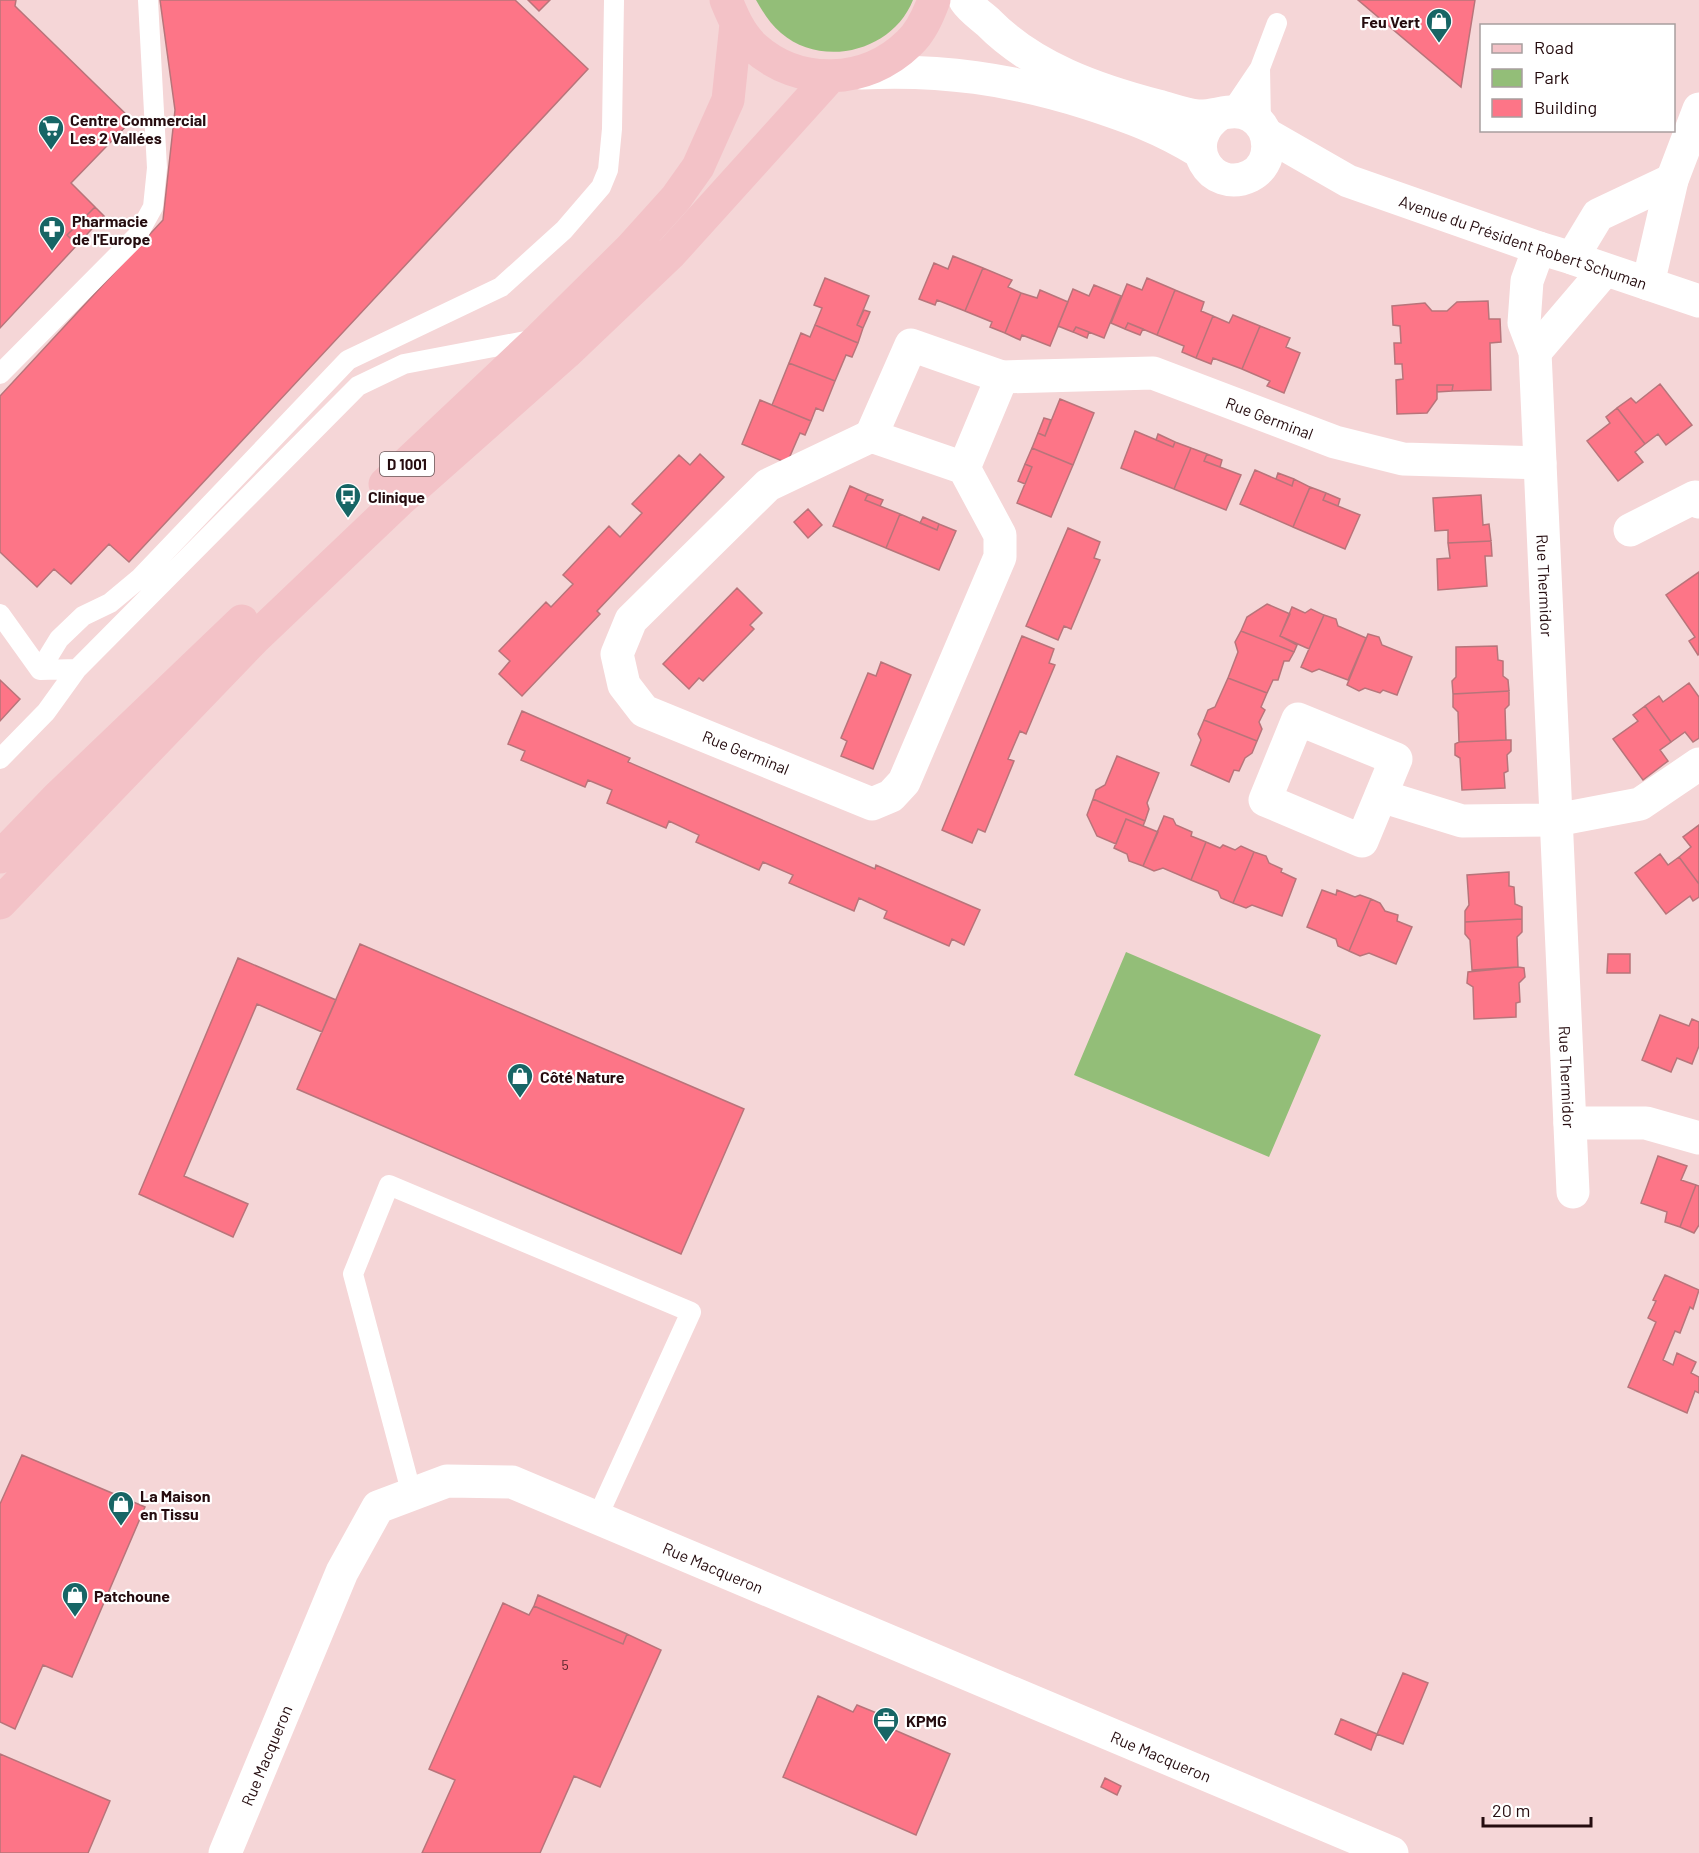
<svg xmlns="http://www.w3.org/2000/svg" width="1699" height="1853" font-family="Barlow,sans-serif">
  <rect width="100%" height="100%" fill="#f5d6d7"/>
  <path fill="#93be78" d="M756 0H913C893 51 823 69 781 33 770 24 763 12 756 0Z
    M1126 952 1321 1035 1269 1157 1074 1075Z"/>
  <path fill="#fd7587" stroke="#b8747a" stroke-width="1.5" d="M0 0H16L15 6 18 9 132 120 71 183 95 207 67 235 77 245 0 328Z
    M160 0H515L588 69 129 562 109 544 71 584 54 569 37 587 0 552V396L163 220 175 110Z
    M528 0H550L539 11Z
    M1358 0H1475L1461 87Z
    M95 207 104 216 77 245 67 235Z
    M953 256 983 268 965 311 937 300 935 305 919 299 934 263 948 269Z
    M983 268 1012 280 1008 287 1021 293 1005 333 990 327 992 322 965 311Z
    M825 278 869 296 857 325 863 328 858 343 815 325 822 308 814 305Z
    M1147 278 1175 290 1157 335 1128 323 1125 329 1111 323 1127 284 1142 290Z
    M1094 285 1121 296 1104 338 1076 327 1073 332 1058 326 1073 289 1089 296Z
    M1040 290 1068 302 1050 346 1022 335 1020 340 1005 333 1021 293 1037 298Z
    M1175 290 1204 302 1201 311 1213 316 1196 358 1182 352 1184 346 1157 335Z
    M1488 301 1489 319H1500L1501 342 1490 343 1491 390 1452 391 1453 385H1437V399L1427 413 1397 414 1396 380 1403 379 1402 364H1395L1394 343H1401L1400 326 1393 325 1392 306 1425 303 1432 311H1447L1457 302Z
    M864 310 870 312 863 328 857 325Z
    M1233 315 1260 326 1242 369 1213 358 1211 364 1196 358 1213 316 1229 323Z
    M1128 323 1143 329 1140 335 1125 329Z
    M815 325 858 343 852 357 846 355 835 381 789 363 801 333 810 337Z
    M1260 326 1290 338 1286 347 1300 353 1284 393 1267 386 1270 381 1242 369Z
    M1076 327 1089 332 1087 338 1073 332Z
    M789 363 835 381 823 411 816 408 811 421 772 405Z
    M1660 384 1692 425 1666 445 1658 434 1645 444 1617 408 1631 398 1636 403Z
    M1437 385H1453L1452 391 1437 392Z
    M1060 399 1094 413 1073 465 1032 448 1038 433 1045 436Z
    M760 400 811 421 805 435 800 433 787 463 742 444Z
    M1617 408 1645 444 1635 452 1643 462 1618 481 1587 441 1610 423 1606 417Z
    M1044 418 1051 420 1045 436 1038 433Z
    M1135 431 1173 447 1175 442 1191 448 1174 489 1121 468Z
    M1158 434 1175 442 1173 447 1156 440Z
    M1032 448 1073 465 1051 517 1017 503 1032 467 1025 464Z
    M1191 448 1207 454 1204 461 1241 475 1226 510 1174 489Z
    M700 454 724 477 597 611 600 614 522 696 499 674 510 661 499 651 546 602 551 607 573 584 563 575 609 526 620 537 642 513 632 504 679 455 690 465Z
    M1207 454 1222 460 1220 467 1204 461Z
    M1025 464 1032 467 1025 484 1018 481Z
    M1255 470 1292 486 1294 479 1310 487 1293 527 1240 504Z
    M1278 473 1294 479 1292 486 1276 479Z
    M850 486 868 494 865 500 900 514 886 548 833 526Z
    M1310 487 1326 493 1323 500 1360 515 1345 549 1293 527Z
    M1326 493 1340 499 1338 506 1323 500Z
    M868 494 883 500 880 506 865 500Z
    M1481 495 1483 525 1489 524 1491 541 1448 543V530L1435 531 1433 498Z
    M808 509 822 525 808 538 794 522Z
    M900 514 937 530 939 524 956 531 939 570 886 548Z
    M923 517 939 524 937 530 920 523Z
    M1068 528 1100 542 1094 558 1100 560 1071 629 1064 626 1058 640 1026 626Z
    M1491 541 1492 556H1485L1487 586 1438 590 1437 559 1450 558 1448 543Z
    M1699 572V654L1698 655 1689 641 1695 637 1666 595Z
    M737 588 762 613 750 625 754 629 703 681 699 678 689 689 663 664Z
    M1267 604 1290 614 1280 636 1297 645 1294 652 1241 631 1247 617Z
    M1292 607 1305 613 1311 609 1324 615 1309 649 1280 636Z
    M1324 615 1336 619 1338 626 1366 638 1348 680 1319 669 1312 672 1301 667Z
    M1241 631 1294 652 1289 661H1284L1278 680H1273L1267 693 1228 678 1238 652 1235 642Z
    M1368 634 1379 637 1382 645 1412 657 1397 695 1383 690 1380 693 1365 688 1359 691 1347 685Z
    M1022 636 1054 649 1049 663 1055 665 1026 734 1020 731 1008 759 1014 761 985 832 978 829 972 843 942 830Z
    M1497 646 1498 660 1503 661V676L1508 680 1509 691 1453 694 1452 681 1456 677V647Z
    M881 662 911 675 873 769 841 756 847 741 841 738 868 673 876 676Z
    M1228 678 1267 693 1261 707 1265 710 1259 722 1262 729 1257 741 1204 720 1208 710 1215 707Z
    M0 680 20 699 0 721Z
    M1689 683 1699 697V738L1693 742 1685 732 1671 742 1645 706 1659 696 1663 702Z
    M1509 691V705L1505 709 1506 740 1459 742 1458 712 1453 707V694Z
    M1645 706 1671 742 1660 750 1668 761 1643 780 1613 739 1638 721 1633 715Z
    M522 711 630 758 628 762 875 869 876 865 980 910 964 945 952 939 949 946 884 918 887 911 859 898 854 911 789 883 793 875 763 862 759 870 696 842 699 835 669 821 666 828 607 803 612 790 588 780 585 787 521 760 525 751 508 744Z
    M1204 720 1257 741 1252 753 1245 758 1239 771 1234 770 1229 782 1191 765 1201 740 1198 734Z
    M1506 740H1511V751L1507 755 1508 771 1504 773 1505 788 1462 790 1460 758 1455 755V744L1459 742Z
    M1117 756 1159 773 1147 803 1149 809 1145 821 1093 799 1096 790 1105 785Z
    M1093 799 1145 821 1143 826 1126 819 1116 844 1097 836 1087 815Z
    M1164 816 1173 819 1176 825 1192 832 1191 836 1206 842 1191 880 1163 868 1154 871 1143 866Z
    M1126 819 1158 832 1143 866 1129 861 1127 854 1114 848Z
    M1699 825V884L1679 857 1691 847 1683 837Z
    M1206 842 1220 848 1223 845 1235 850 1241 846 1254 852 1233 903 1221 898 1218 891 1191 880Z
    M1254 852 1266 856 1269 863 1282 869 1281 872 1296 879 1282 916 1252 905 1246 908 1233 903Z
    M1660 854 1668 865 1679 857 1699 884V897L1693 901 1690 896 1666 914 1635 873Z
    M1509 872V886L1514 887 1515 904 1522 907V919L1465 922V911L1469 905 1467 875Z
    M1322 890 1336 895 1337 890 1355 897 1360 895 1371 899 1349 951 1338 946 1336 939 1307 927Z
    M1371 899 1380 903 1385 911 1398 915 1397 921 1412 927 1396 964 1369 953 1360 956 1349 951Z
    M1522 919V932L1517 937 1518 967 1472 970 1470 940 1465 934V922Z
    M360 944 744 1109 681 1254 297 1089Z
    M1608 954H1630V973H1607Z
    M238 958 336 1000 322 1032 257 1004 184 1176 248 1204 233 1237 139 1194Z
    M1518 967 1524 968 1525 977 1519 983 1520 1002 1516 1003V1017L1474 1019 1473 987 1467 983 1468 972Z
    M1660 1015 1689 1026 1692 1019 1699 1022V1046L1692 1064 1677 1058 1671 1072 1642 1060Z
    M1658 1156 1687 1166 1681 1180 1696 1185 1680 1227 1665 1222 1667 1212 1641 1203Z
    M1696 1185 1699 1186V1225L1694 1233 1680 1227Z
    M1665 1275 1699 1290 1693 1309 1690 1307 1680 1333 1675 1331 1663 1360 1673 1365 1677 1353 1696 1362 1691 1373 1699 1377V1393L1695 1391 1687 1413 1628 1387 1656 1322 1648 1318 1656 1301 1653 1300Z
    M22 1455 145 1507 72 1677 43 1665 15 1729 0 1722V1504Z
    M538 1595 627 1634 623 1644 534 1606Z
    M503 1603 529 1615 534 1606 623 1644 627 1634 661 1650 600 1787 574 1776 540 1853H422L455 1780 429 1769Z
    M1403 1673 1428 1683 1403 1744 1377 1734Z
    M818 1696 853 1712 857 1705 879 1714 876 1722 950 1754 916 1835 783 1777Z
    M1341 1719 1377 1734 1371 1750 1335 1734Z
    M0 1754 110 1801 88 1853H0Z
    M1105 1778 1121 1786 1117 1795 1101 1787Z"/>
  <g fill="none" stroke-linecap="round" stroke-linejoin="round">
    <path stroke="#fff" stroke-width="20" d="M1260 68 1261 124
      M1231 111 1260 68 1277 23
      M0 374 137 236 153 207 157 168 148 0
      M0 614 40 670
      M40 670 59 639 83 616 110 603 140 578 348 360 501 287 564 230 601 187 608 170 612 129 614 0
      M40 670 77 669 358 386 404 364 536 339
      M0 759 46 712 77 669
      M412 1495 353 1274 389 1185 691 1312 597 1518"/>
    <g stroke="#fff" stroke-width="33">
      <path id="s1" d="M1539 248 1527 281 1524 323 1535 352 1573 1192"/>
      <path d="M1572 258 1598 215 1672 180"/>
      <path d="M1648 284 1672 180 1699 109"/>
      <path d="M1535 352 1605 270"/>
      <path id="s2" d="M1002 377 1153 373 1335 442 1403 459 1540 463"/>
      <path d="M871 436 964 468 1000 535V557L904 782 891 796 872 804 644 711 624 685 617 654 631 620 768 485Z"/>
      <path d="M871 436 911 345 1002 377 964 468"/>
      <path d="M1630 530 1695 497 1699 502"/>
      <path d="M1298 719 1396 759 1362 841 1265 800Z"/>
      <path d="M1381 796 1462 821 1556 820 1640 804 1699 764"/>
      <path d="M1570 1123H1646L1699 1138"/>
      <path id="s3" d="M225 1853 342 1572 378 1507 447 1481 512 1482 1392 1853"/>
    </g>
    <g stroke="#fff" stroke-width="33">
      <path d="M965 0C971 9 980 15 988 22 1033 68 1097 90 1158 106 1170 109 1185 115 1198 116 1216 117 1234 106 1251 116 1273 129 1274 164 1250 176 1211 195 1178 142 1220 114"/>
      <path d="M861 73C942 69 1010 79 1087 103 1130 117 1161 128 1200 152"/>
      <path id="s4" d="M1266 134 1348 181 1539 248 1572 258 1699 301"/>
    </g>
    <path stroke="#f3c2c7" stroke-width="33" d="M726 0C733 17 740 34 754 47 799 87 866 85 909 43 921 32 928 16 934 0
      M385 484 539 339 630 249 676 198 698 167 728 100 736 24
      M0 857 57 798 242 621
      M0 903 255 638 399 501 566 353 671 253 830 77"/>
  </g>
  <defs>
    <g id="shop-pin" transform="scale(1.35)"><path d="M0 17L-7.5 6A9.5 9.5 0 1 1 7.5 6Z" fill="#176565" stroke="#fff"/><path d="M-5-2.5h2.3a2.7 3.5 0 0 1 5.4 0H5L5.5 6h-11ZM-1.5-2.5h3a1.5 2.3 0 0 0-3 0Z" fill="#fff"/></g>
    <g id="supermarket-pin" transform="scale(1.35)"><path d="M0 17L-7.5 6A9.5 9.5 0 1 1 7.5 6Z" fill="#176565" stroke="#fff"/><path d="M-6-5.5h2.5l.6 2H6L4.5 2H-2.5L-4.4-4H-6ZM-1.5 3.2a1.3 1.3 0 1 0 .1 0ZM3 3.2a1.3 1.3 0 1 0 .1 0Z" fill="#fff"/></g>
    <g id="pharmacy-pin" transform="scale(1.35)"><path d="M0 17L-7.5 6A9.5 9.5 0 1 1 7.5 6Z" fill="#176565" stroke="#fff"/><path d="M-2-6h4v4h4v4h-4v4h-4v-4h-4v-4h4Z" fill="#fff"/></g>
    <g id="bus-pin" transform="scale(1.35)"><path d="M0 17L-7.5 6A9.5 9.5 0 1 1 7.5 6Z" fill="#176565" stroke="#fff"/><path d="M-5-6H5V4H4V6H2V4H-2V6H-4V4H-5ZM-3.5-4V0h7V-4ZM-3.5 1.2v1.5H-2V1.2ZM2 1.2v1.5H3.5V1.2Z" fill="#fff"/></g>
    <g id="office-pin" transform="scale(1.35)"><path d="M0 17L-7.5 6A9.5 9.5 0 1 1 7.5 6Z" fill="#176565" stroke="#fff"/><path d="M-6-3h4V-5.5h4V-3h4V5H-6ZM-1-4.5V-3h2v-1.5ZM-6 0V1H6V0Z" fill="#fff"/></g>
  </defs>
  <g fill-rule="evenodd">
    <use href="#shop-pin" x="1439" y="21"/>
    <use href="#supermarket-pin" x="51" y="128"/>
    <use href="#pharmacy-pin" x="52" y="229"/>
    <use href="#bus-pin" x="348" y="496"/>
    <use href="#shop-pin" x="520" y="1076"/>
    <use href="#shop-pin" x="121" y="1504"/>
    <use href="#shop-pin" x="75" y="1595"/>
    <use href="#office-pin" x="886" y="1720"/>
  </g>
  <g text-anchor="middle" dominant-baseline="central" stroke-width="4.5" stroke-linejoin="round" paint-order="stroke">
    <g font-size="14" fill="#5b262d">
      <text x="565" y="1664">5</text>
    </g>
    <rect fill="#fff" stroke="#665557" stroke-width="1.5" x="380" y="452" width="54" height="24" rx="4.5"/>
    <g font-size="15" font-weight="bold" fill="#250c0f">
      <text x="407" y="464">D 1001</text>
    </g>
    <g font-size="16" font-weight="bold" fill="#250c0f" stroke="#fff" text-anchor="start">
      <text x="1420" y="21" text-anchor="end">Feu Vert</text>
      <text x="70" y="119">Centre Commercial<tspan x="70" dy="18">Les 2 Vallées</tspan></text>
      <text x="72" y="220">Pharmacie<tspan x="72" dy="18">de l'Europe</tspan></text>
      <text x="368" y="496">Clinique</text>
      <text x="540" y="1076">Côté Nature</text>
      <text x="140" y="1495">La Maison<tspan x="140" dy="18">en Tissu</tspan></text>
      <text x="94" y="1595">Patchoune</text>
      <text x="906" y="1720">KPMG</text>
    </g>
    <g font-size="16" fill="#250c0f" stroke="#fff">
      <text stroke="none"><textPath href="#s4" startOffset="280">Avenue du Président Robert Schuman</textPath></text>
      <text stroke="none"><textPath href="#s2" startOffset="276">Rue Germinal</textPath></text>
      <text stroke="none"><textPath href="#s1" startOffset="342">Rue Thermidor</textPath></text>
      <text transform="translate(746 752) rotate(22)">Rue Germinal</text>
      <text stroke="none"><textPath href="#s1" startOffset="834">Rue Thermidor</textPath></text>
      <text stroke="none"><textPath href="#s3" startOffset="736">Rue Macqueron</textPath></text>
      <text stroke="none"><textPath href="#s3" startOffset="106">Rue Macqueron</textPath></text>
      <text stroke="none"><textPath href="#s3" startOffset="1222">Rue Macqueron</textPath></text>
    </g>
  </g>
  <rect x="1480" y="24" width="195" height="108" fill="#ffffff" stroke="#a89e9f" stroke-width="1.5"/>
  <rect x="1492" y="44" width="30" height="9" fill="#f3c2c7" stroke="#a89e9f" stroke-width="1.5"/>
  <text x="1534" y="54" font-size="18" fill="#250c0f">Road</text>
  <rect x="1492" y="69" width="30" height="18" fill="#93be78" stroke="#a89e9f" stroke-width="1.5"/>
  <text x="1534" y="84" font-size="18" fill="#250c0f">Park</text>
  <rect x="1492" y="99" width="30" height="18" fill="#fd7587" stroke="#a89e9f" stroke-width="1.5"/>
  <text x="1534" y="114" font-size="18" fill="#250c0f">Building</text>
  <path d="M1483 1817v9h108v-9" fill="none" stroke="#250c0f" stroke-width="3"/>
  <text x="1492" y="1817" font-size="18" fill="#250c0f" stroke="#ffffff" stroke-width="4.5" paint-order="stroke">20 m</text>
</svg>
